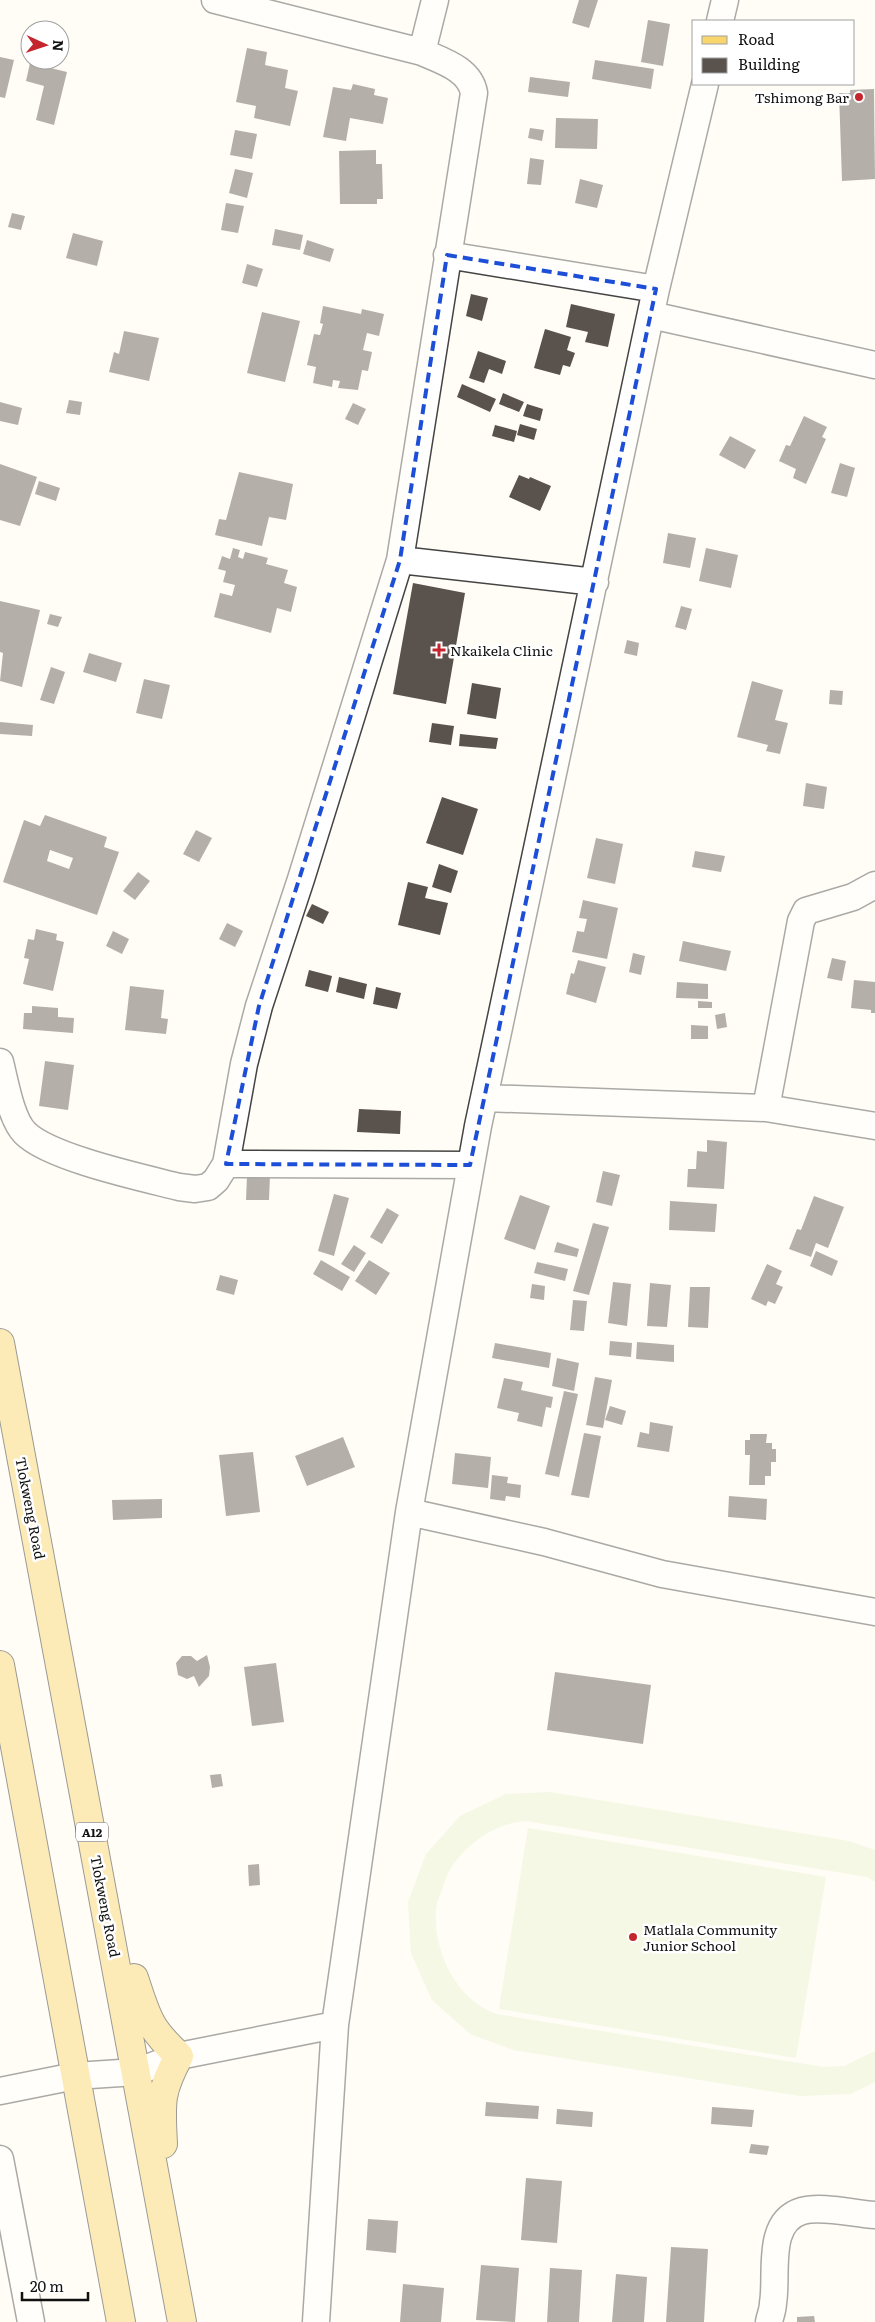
<svg xmlns="http://www.w3.org/2000/svg" width="875" height="2322" font-family="Literata,serif">
  <rect width="100%" height="100%" fill="#fffdf5"/>
  <path fill="#e6f2cf" d="M550 1792 849 1841 875 1850V1882L867 1877 526 1821C496 1823 467 1843 451 1868 447 1874 445 1883 442 1889 440 1895 437 1902 436 1908 432 1949 455 1999 496 2014L824 2067 844 2066 875 2051V2082L851 2094 800 2096 513 2050 470 2034 432 2000 411 1953 408 1902 426 1854 460 1816 506 1794Z
    M528 1828 826 1877 796 2058 499 2009Z"/>
  <path fill="#5a524d" fill-rule="evenodd" d="M579 0H598L589 28 572 23Z
    M648 20 670 24 663 66 641 62Z
    M247 48 267 52 265 65 288 70 285 88 298 91 290 126 254 118 256 106 236 102Z
    M0 57 14 60 5 98 0 97Z
    M595 60 654 69 651 89 592 79Z
    M30 63 67 72 54 125 36 120 44 86 26 81Z
    M530 77 570 82 568 97 528 92Z
    M353 84 375 89 374 95 388 98 383 124 350 118 346 141 323 137 333 87 351 90Z
    M874 89 875 179 842 181 839 93H850V90Z
    M556 118 598 119 597 149 555 148Z
    M530 128 544 130 542 141 528 138Z
    M235 130 257 134 252 159 230 155Z
    M376 150V164H382L383 199H377V204H340L339 151Z
    M530 158 544 160 541 185 527 184Z
    M235 169 253 173 247 198 229 193Z
    M580 179 603 185 597 208 575 203Z
    M226 203 244 206 238 233 221 230Z
    M12 213 25 216 21 230 8 227Z
    M275 229 303 235 300 250 272 245Z
    M73 233 103 241 97 266 66 258Z
    M307 240 334 249 330 262 303 254Z
    M247 264 263 269 257 287 242 283Z
    M471 294 488 298 482 321 466 316Z
    M571 304 615 314 608 347 585 342 588 332 566 327Z
    M323 306 361 314 362 309 384 314 379 336 367 333 363 350 372 352 368 371 362 370 358 390 338 388 340 381 333 380 332 387 313 383 316 367 307 365 314 334 320 335 323 324 320 323Z
    M262 312 300 321 285 382 247 373Z
    M545 329 571 337 567 350 575 353 570 367 563 365 560 375 534 368Z
    M124 331 159 338 149 381 109 372 114 352 119 354Z
    M478 351 506 361 502 374 489 369 484 383 469 378Z
    M462 384 496 399 490 412 457 397Z
    M503 393 524 402 519 412 499 404Z
    M69 400 82 402 80 415 66 413Z
    M0 402 22 408 18 425 0 421Z
    M353 403 366 409 358 425 345 419Z
    M527 404 543 409 540 421 523 416Z
    M804 416 827 427 822 437 826 439 806 484 793 478 796 469 779 461 786 445 790 446Z
    M520 424 537 429 534 440 517 435Z
    M495 425 517 431 514 442 492 436Z
    M730 436 756 450 745 469 719 455Z
    M840 463 855 468 847 497 831 493Z
    M0 464 37 477 20 526 0 520Z
    M239 472 293 484 286 520 269 517 262 546 215 535 219 519 226 520Z
    M519 475 529 479 530 477 551 486 540 511 509 497Z
    M39 481 60 488 56 501 35 494Z
    M668 533 696 538 690 568 663 563Z
    M233 548 240 550 238 557 243 559 245 552 268 558 266 564 288 570 284 583 297 587 291 612 277 608 271 633 214 617 220 593 232 596 235 585 223 582 226 571 218 569 222 556 230 559Z
    M706 548 738 555 731 588 699 581Z
    M413 583 465 593 446 704 393 694Z
    M0 601 40 610 22 687 0 681 3 653 0 652Z
    M681 606 692 609 686 630 675 627Z
    M50 614 62 617 58 627 47 624Z
    M627 640 639 643 637 656 624 653Z
    M89 653 122 663 116 682 83 672Z
    M51 667 65 672 54 704 40 700Z
    M144 679 170 685 162 719 136 713Z
    M752 681 783 690 775 720 788 723 780 754 766 751 768 745 737 737Z
    M472 683 501 688 496 719 467 714Z
    M830 690 843 691 842 705 829 704Z
    M0 722 33 725 32 736 0 734Z
    M432 723 454 726 451 745 429 742Z
    M460 734 498 738 496 749 459 746Z
    M806 783 827 787 824 809 803 806Z
    M442 797 478 809 463 855 426 843Z
    M45 815 107 837 104 847 119 852 97 915 3 882 24 820 40 826ZM50 850 73 858 69 869 47 861Z
    M196 830 212 838 199 862 183 854Z
    M596 838 623 844 615 884 587 878Z
    M695 851 725 856 721 872 692 867Z
    M439 864 458 871 451 893 432 887Z
    M138 872 150 881 135 900 123 891Z
    M408 882 428 887 425 898 448 903 440 935 398 925Z
    M583 900 618 908 607 959 572 952 577 931 584 932 587 919 579 918Z
    M312 904 329 912 323 924 306 916Z
    M227 923 243 931 235 947 219 939Z
    M36 929 57 934 56 940 64 942 53 991 23 984 29 959 24 958 28 939 34 940Z
    M113 931 129 939 122 954 106 946Z
    M683 941 731 951 726 971 679 961Z
    M633 953 645 956 641 975 629 972Z
    M832 958 846 961 842 981 827 978Z
    M578 960 606 967 596 1003 566 994 571 973 574 974Z
    M309 970 332 976 328 992 305 986Z
    M339 977 367 984 364 999 336 992Z
    M854 980 875 982V1013H871V1010L851 1008Z
    M677 982 708 984V999L676 998Z
    M130 986 164 990 161 1018 168 1019 166 1034 125 1030Z
    M376 987 401 993 397 1009 373 1004Z
    M698 1001 712 1002V1008H698Z
    M32 1006 58 1008V1017L74 1018 73 1033 23 1029 24 1013H32Z
    M725 1013 727 1027 717 1029 715 1015Z
    M691 1025 708 1026V1039H691Z
    M45 1061 74 1065 68 1110 39 1106Z
    M359 1109 401 1111 400 1134 357 1132Z
    M707 1140 727 1142 724 1189 687 1187 688 1169H696L697 1151 707 1152Z
    M603 1171 620 1175 612 1206 596 1202Z
    M247 1175H270L269 1200H246Z
    M334 1194 349 1198 334 1256 318 1251Z
    M520 1195 550 1206 535 1250 504 1239Z
    M814 1196 844 1207 828 1248 816 1243 811 1257 789 1249 797 1229 801 1230Z
    M670 1201 717 1204 715 1232 669 1230Z
    M387 1208 399 1215 382 1244 370 1237Z
    M593 1223 609 1227 589 1295 573 1291Z
    M557 1242 579 1249 577 1257 554 1252Z
    M354 1245 366 1253 354 1272 341 1264Z
    M816 1251 838 1261 832 1276 810 1266Z
    M321 1260 350 1277 342 1291 313 1274Z
    M369 1260 390 1273 376 1295 355 1281Z
    M537 1262 568 1269 565 1281 534 1273Z
    M767 1264 782 1271 776 1284 783 1287 775 1304 768 1301 766 1306 751 1299Z
    M220 1275 238 1280 234 1295 216 1290Z
    M613 1282 631 1284 627 1326 608 1323Z
    M650 1283 671 1285 667 1327 647 1326Z
    M532 1284 545 1286 544 1300 530 1298Z
    M690 1287H710L708 1328 688 1327Z
    M573 1300 587 1301 584 1331 570 1330Z
    M610 1341 632 1343 631 1357 609 1355Z
    M637 1342 674 1345V1362L636 1359Z
    M495 1343 551 1353 549 1368 492 1358Z
    M557 1358 579 1363 574 1391 552 1386Z
    M595 1377 612 1380 603 1428 586 1425Z
    M504 1378 523 1382 521 1390 553 1397 551 1408 546 1407 542 1427 517 1421 519 1413 497 1408Z
    M564 1391 578 1394 559 1477 545 1474Z
    M610 1406 626 1411 622 1425 605 1420Z
    M650 1422 673 1426 669 1452 637 1447 640 1432 649 1434Z
    M584 1433 601 1436 589 1498 571 1495Z
    M750 1434H767L766 1443H772V1449H776V1462H771V1476H765V1485H749L750 1455H745V1440H750Z
    M343 1437 355 1467 307 1486 295 1456Z
    M253 1452 260 1512 226 1516 219 1455Z
    M455 1453 491 1457 488 1488 452 1484Z
    M492 1475 508 1477 507 1483 521 1485 520 1498 506 1496 505 1501 490 1499Z
    M729 1496 767 1499 766 1520 728 1517Z
    M162 1499V1518L113 1520 112 1500Z
    M207 1655 210 1667 209 1676 199 1687 194 1676 187 1679 178 1675 176 1663 182 1656H191L197 1661Z
    M276 1663 284 1722 252 1726 244 1667Z
    M555 1672 651 1685 643 1744 547 1730Z
    M221 1774 223 1786 212 1788 210 1775Z
    M259 1864 260 1885 249 1886 248 1865Z
    M486 2102 539 2106 538 2119 485 2116Z
    M712 2107 754 2110 752 2127 711 2124Z
    M557 2109 593 2112 592 2127 556 2124Z
    M751 2144 769 2146 767 2155 749 2153Z
    M526 2178 562 2181 557 2243 521 2240Z
    M368 2219 398 2221 396 2253 366 2250Z
    M671 2247 708 2249 704 2322H666Z
    M481 2265 519 2268 515 2322 476 2320Z
    M550 2268 582 2270 579 2322H547Z
    M616 2274 647 2277 644 2322H612Z
    M403 2284 444 2288 441 2322H400Z
    M814 2316 815 2322H797V2317Z"/>
  <g fill="none" stroke-linecap="round" stroke-linejoin="round">
    <g stroke="#444" stroke-width="29">
      <path id="minor" d="M215 0 422 52C442 61 470 69 474 93L400 560 595 582
        M720 21 725 0
        M422 52 435 0
        M447 255 656 289
        M651 315 875 365
        M0 1062C5 1082 11 1119 25 1133 50 1158 144 1178 179 1187L195 1189 208 1187 216 1180 226 1164 244 1064 259 1006 301 879 400 560
        M484 1098 766 1108 875 1126
        M766 1108 801 921 806 911 853 897 875 885
        M226 1164 470 1165
        M409 1512 544 1542 662 1574 875 1612
        M0 2091 75 2076 136 2072 179 2056 335 2025 409 1512 478 1126 656 289 705 84
        M0 2159 31 2322
        M316 2322 335 2025
        M769 2322C770 2316 773 2310 773 2303 778 2275 765 2222 802 2211 821 2205 855 2214 875 2215"/>
    </g>
    <g stroke="#222" stroke-width="30">
      <path id="major" d="M0 1343 182 2322
        M0 1665 121 2322
        M134 1978C147 2017 148 2027 179 2056 159 2093 161 2103 163 2144"/>
    </g>
    <use href="#minor" stroke="#fff" stroke-width="26"/>
    <use href="#major" stroke="#f9d66b" stroke-width="28"/>
  </g>
  <path d="M0 0H875V2322H0ZM447 255 656 289 470 1165 226 1164 259 1006 400 560Z" fill="#fffdf5" fill-opacity=".55" fill-rule="evenodd"/>
  <path fill="none" stroke="#1d4ed8" stroke-width="4" stroke-dasharray="10 6" stroke-linejoin="round" d="M447 255 656 289 470 1165 226 1164 259 1006 400 560Z"/>
  <g fill="#c4262e" stroke="#fff" stroke-width="2">
    <circle cx="859" cy="97" r="5"/>
    <path d="M436.5 642.5h5v5h5v5h-5v5h-5v-5h-5v-5h5z"/>
    <circle cx="633" cy="1937" r="5"/>
  </g>
  <g text-anchor="middle" dominant-baseline="central" stroke-width="5" stroke-linejoin="round" paint-order="stroke">
    <rect fill="#fff" stroke="#585858" stroke-width="1" x="76" y="1822.5" width="32" height="19" rx="4"/>
    <g font-size="12" font-weight="bold" fill="#111">
      <text x="92" y="1832">A12</text>
    </g>
    <g font-size="14" fill="#111" stroke="#fff" text-anchor="start">
      <text x="849" y="97" text-anchor="end">Tshimong Bar</text>
      <text x="450" y="650">Nkaikela Clinic</text>
      <text x="643" y="1929">Matlala Community<tspan x="643" dy="16">Junior School</tspan></text>
    </g>
    <g font-size="14" fill="#111" stroke="#fff">
      <text transform="translate(31 1508) rotate(79)">Tlokweng Road</text>
      <text transform="translate(106 1906) rotate(79)">Tlokweng Road</text>
    </g>
  </g>
  <rect x="692" y="20" width="162" height="65" fill="#ffffff" stroke="#a0a0a0"/>
  <rect x="702" y="36" width="25" height="8" fill="#f9d66b" stroke="#a0a0a0"/>
  <text x="738" y="45" font-size="15" fill="#111111">Road</text>
  <rect x="702" y="58" width="25" height="15" fill="#5a524d" stroke="#a0a0a0"/>
  <text x="738" y="70" font-size="15" fill="#111111">Building</text>
  <g transform="translate(45 45) rotate(93)"><circle r="24" fill="#ffffff" stroke="#a0a0a0"/>
  <path d="M0-4L9 19L0 12L-9 19Z" fill="#c4262e"/>
  <text y="-8" font-size="14" font-weight="bold" text-anchor="middle" fill="#111111">N</text>
  </g>
  <path d="M22 2292v8h66v-8" fill="none" stroke="#111111" stroke-width="2.5"/>
  <text x="30" y="2292" font-size="15" fill="#111111" stroke="#ffffff" stroke-width="4" paint-order="stroke">20 m</text>
</svg>
